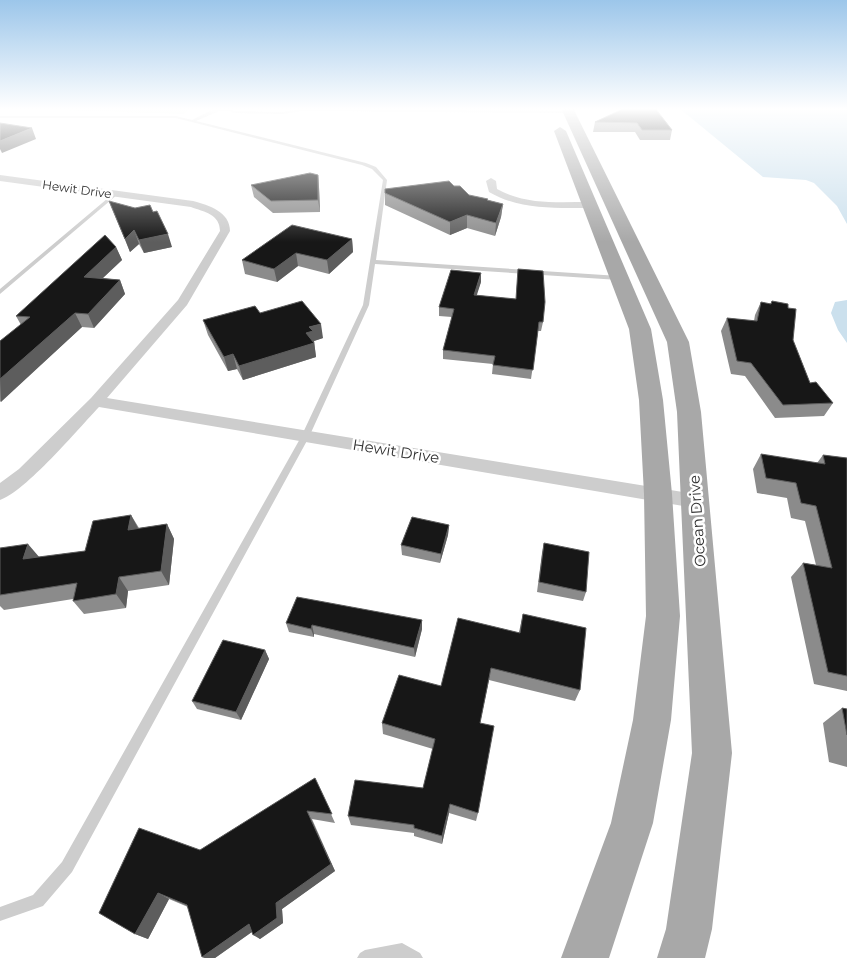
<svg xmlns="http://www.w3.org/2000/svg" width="847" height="958" font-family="Montserrat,sans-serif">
  <rect width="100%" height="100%" fill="#fff"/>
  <path fill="#e7edde" d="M57 108H191L184 114 60 110Z"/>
  <path fill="#cbe0ed" d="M679 108H847V224L837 206 814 183 806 180 763 177Z
    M847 300V343L838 330 831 313 835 302Z"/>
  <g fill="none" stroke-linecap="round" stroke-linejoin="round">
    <path fill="#cdcdcd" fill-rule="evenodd" d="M224 108 235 111 282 112 302 109 570 111 569 113 302 111 282 114 235 113 229 111H219L196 121 366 163 376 167 387 180 376 260 619 276 622 278 619 280 375 264 369 305 309 437 72 872 43 906 0 921V907L33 895 62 862 301 437 363 305 383 180 372 169 362 165 176 118H0V116H176L192 120 212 110Z
      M114 193 118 194 0 294V289Z
      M402 943 420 953 423 958H357L360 953 365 950Z"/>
    <path fill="#cdcdcd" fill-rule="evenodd" d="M0 175 193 201C209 205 230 212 230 231L187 305 107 398 695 494 701 496 704 501 701 506 695 508 99 407C79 428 25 492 0 500V483L19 469 91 398 178 300 220 231C220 214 204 212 191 207L0 181Z
      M491 178 496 181 497 189C526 205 557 202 589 202L594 205 589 208C554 208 520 210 489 192L486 181Z"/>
    <path fill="#a8a8a8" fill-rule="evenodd" d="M561 108H573L689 342 701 412 732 753 712 929 705 958H657L666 929 692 753 677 412 667 342Z
      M560 127 566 131 651 329 663 400 672 494 680 616 671 720 653 823 609 958H561L611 823 633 720 646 616 644 494 639 400 629 329 554 131Z"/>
  </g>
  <path fill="#8b8b8b" d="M625 108 672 130 670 140H640L635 132H593L595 122Z
    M318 175 319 187 320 212 273 213 254 197 251 185Z
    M454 186 469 195 503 204 501 217 495 236 467 228 450 235 385 205V193Z
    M109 201 172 247 144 253 139 244 130 252Z
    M352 239 353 252 329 274 298 266 277 282 245 274 242 260Z
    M116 247 122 260 103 278 120 280 125 294 94 328 82 327 0 402V341L21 325 16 316Z
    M518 269 543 322 541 331H538L531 379 492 374 493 364 443 359V350L452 317 439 316V307L481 282 476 295 516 299Z
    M772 301 788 308 793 340 810 383 833 403 824 416 775 418 745 376 731 374 721 331 727 318 754 321 755 315 761 302 770 304Z
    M260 313 323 338 314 341 316 357 243 380 237 369 228 371 208 335 203 320Z
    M761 454 817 463 823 455 847 458V691L814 684 791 577 803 563 816 565 805 521 791 518 787 498 757 493 753 469Z
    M131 515 139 528 167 524 174 539 169 585 128 591 126 608 84 614 73 601V599L4 610 0 606V548L39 557 85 551Z
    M449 525 448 535 440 563 402 555 401 545Z
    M544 543 586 592 583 601 537 592 542 553Z
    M523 614 580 690 575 701 489 680 480 723 478 813 476 821 449 813 442 844 414 836V833L351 825 348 816 423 788 433 749 383 734 382 723 441 686 519 632Z
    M422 620V629L415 657 314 634V637L289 632 286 623Z
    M265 650 269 659 241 720 197 709 192 701Z
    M842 708 847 709V767L829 762 823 723Z
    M315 778 335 823 312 819 335 871 282 909 283 923 260 939 252 932 215 958H205L202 957 188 907 169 899 148 939 135 934 99 913Z"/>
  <path fill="#5d5d5d" d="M32 128 36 139 2 153 0 149V141Z
    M318 175 319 187 320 212 318 200Z
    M503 204 501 217 495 236 496 223Z
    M467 215V228L450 235V222Z
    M134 230 139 244 130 252 125 239Z
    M168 234 172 247 144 253 139 240Z
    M352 239 353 252 329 274 327 260Z
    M116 247 122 260 90 290 84 277Z
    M296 253 298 266 277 282 274 269Z
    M481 273V282L474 304V295Z
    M120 280 125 294 94 328 88 314Z
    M75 313 82 327 1 402 0 379Z
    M321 324 323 338 314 341 316 357 243 380 239 366 306 333 309 327Z
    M233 354 237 369 228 371 224 357Z
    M131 515 139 530H128Z
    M167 524 174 539 169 585 161 571Z
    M449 525 448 535 440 563 441 554Z
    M28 544 40 558 23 559Z
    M119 577 128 591 126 608 116 594Z
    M422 620V629L415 657 414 648Z
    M312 625 314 634V637L311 629Z
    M265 650 269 659 241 720 236 712Z
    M450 804 449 813 442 844V836Z
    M307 811 335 871 282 909 283 923 260 939 253 935 276 903Z
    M158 893 169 899 148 939 135 934Z
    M249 924 256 929 215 958H205L202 957Z"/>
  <path fill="#171717" stroke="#5d5d5d" d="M625 108H655L672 130H642L637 123 595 122Z
    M0 123 32 128 0 141Z
    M310 173 318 175V200L271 201 251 185Z
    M449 181 454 186H460L469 195 488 199 487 200 503 204 496 223 467 215 450 222 385 193V189Z
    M109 201 135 208 150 205 153 212 157 211 168 234 139 240 134 230 125 239Z
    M292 225 352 239 327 260 296 253 274 269 242 260Z
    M105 235 116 247 84 277 120 280 88 314 75 313 0 379V341L30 317 16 316Z
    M518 269 543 271 545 302 543 322H539L533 370 493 365 495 356 443 350 454 309 439 307 451 270 481 273 474 295 516 299Z
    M302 301 321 324 309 327 313 331 306 333 314 343 239 366 233 354 224 357 203 320 255 306 260 313Z
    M772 301 788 304V308L796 309 793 340 810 383 816 382 833 403 783 405 751 363 737 361 727 318 757 321 761 302 771 304Z
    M761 454 825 464 823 455 847 458V676L828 672 803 563 832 568 816 506 801 503 796 483 766 478Z
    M131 515 128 530 167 524 161 571 119 577 116 594 73 601 77 583 0 595V548L28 544 23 559 85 551 93 521Z
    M412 517 449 525 441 554 401 545Z
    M544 543 589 552 586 592 539 582Z
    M297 597 422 620 414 648 312 625 311 629 286 623Z
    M523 614 586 628 580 690 491 668 480 723 494 726 478 813 450 804 442 836 414 828V825L348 816 355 780 423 788 435 739 382 723 399 675 441 686 458 618 520 633Z
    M223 640 265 650 236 712 192 701Z
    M842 708 847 709V735Z
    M315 778 332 814 307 811 331 864 276 903 277 918 253 935 249 924 202 957 187 905 158 893 135 934 99 913 139 828 200 850Z"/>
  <linearGradient id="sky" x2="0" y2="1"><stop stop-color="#9cc6ea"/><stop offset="0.45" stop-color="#fff"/><stop offset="1" stop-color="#fff" stop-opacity="0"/></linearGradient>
  <rect width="847" height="242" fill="url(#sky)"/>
  <g text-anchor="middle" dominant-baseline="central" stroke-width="5" stroke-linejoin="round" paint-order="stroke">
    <g font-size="12" fill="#303030" stroke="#fff">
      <text transform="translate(77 189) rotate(8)">Hewit Drive</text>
    </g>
    <g font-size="15" fill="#303030" stroke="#fff">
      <text transform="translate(396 451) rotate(9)">Hewit Drive</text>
      <text transform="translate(697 521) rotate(-94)">Ocean Drive</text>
    </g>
  </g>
</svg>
